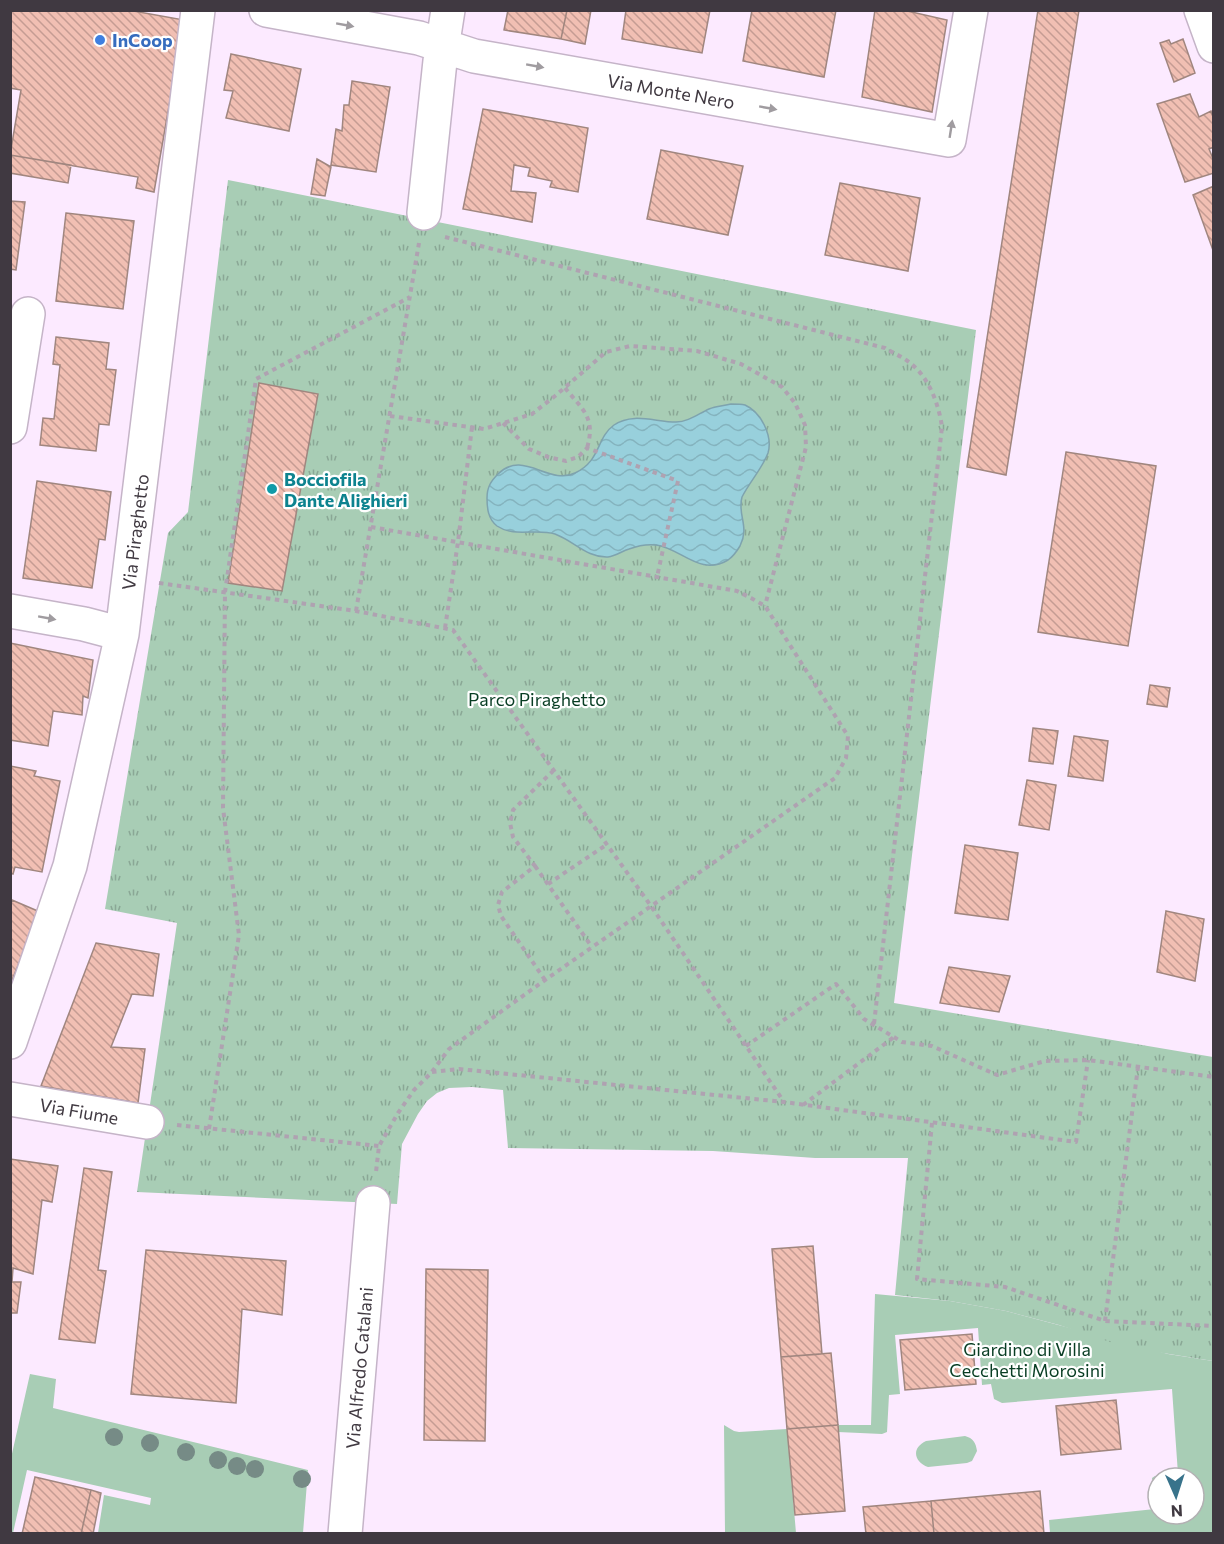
<svg xmlns="http://www.w3.org/2000/svg" width="1224" height="1544" font-family="Commissioner,sans-serif">
  <defs>
    <pattern id="park-tufts" width="24" height="20" patternUnits="userSpaceOnUse" patternTransform="scale(1.5)"><rect width="24" height="20" fill="#a8cdb5"/><path d="M3 7l-1-3M5 7V3M7 7l1-3M15 17l-1-3M17 17v-4M19 17l1-3" fill="none" stroke="#8aa795"/></pattern>
    <pattern id="water-waves" width="16" height="10" patternUnits="userSpaceOnUse" patternTransform="scale(1.5)"><rect width="16" height="10" fill="#98d0dc"/><path d="M0 5q4-4 8 0t8 0" fill="none" stroke="#84b3be"/></pattern>
    <pattern id="building-back-hatch" width="6" height="6" patternUnits="userSpaceOnUse" patternTransform="scale(1.5)"><rect width="6" height="6" fill="#f1bfb3"/><path d="M-1 5l2 2M0 0l6 6M5-1l2 2" fill="none" stroke="#c59c93"/></pattern>
  </defs>
  <rect width="100%" height="100%" fill="#fceaff"/>
  <path fill="#a8cdb5" fill-rule="evenodd" d="M875 1294 950 1301 1006 1311 1168 1354 1213 1361V1533H1050L1049 1520 1155 1509 1152 1478 1155 1476 1178 1474 1172 1389 1002 1403 994 1399 991 1384 982 1385 978 1328 895 1335 900 1394 889 1395 887 1432 882 1434 838 1432V1425H871ZM1158 1478H1194V1514H1158Z
    M30 1374 56 1379 53 1408 308 1470 303 1533H98L104 1495 150 1505 151 1498 27 1470 13 1533H11V1458Z
    M724 1425 734 1431 739 1432 787 1429 796 1533H725Z
    M965 1436C973 1438 976 1443 977 1451L972 1461 967 1463 928 1467C914 1462 911 1448 926 1441Z"/>
  <path fill="url(#park-tufts)" d="M228 180 976 330 894 1003 1213 1057V1361L1125 1347 1059 1325 1006 1311 950 1301 895 1295 908 1158H815L713 1151 508 1148 503 1090 472 1087 449 1088 437 1093 427 1101 418 1114 402 1144 397 1204 137 1192 177 923 105 909 168 533 188 512Z"/>
  <path fill="url(#water-waves)" stroke="#7ea3ae" stroke-width="1.5" d="M731 404C736 404 741 404 745 405 761 412 773 436 768 453 763 467 749 483 742 497 737 515 750 526 740 546 737 551 734 556 728 560 700 577 681 548 656 545 648 544 637 546 629 549 622 551 616 556 608 557 587 558 574 541 555 534 535 528 515 538 497 526 488 519 487 508 487 498 487 487 491 481 498 474 523 449 549 486 575 473 601 461 596 438 614 425 633 412 655 422 676 422 688 422 698 414 709 409 716 406 724 406 731 404Z"/>
  <path fill="url(#building-back-hatch)" stroke="#a0867f" stroke-width="1.5" d="M10 10H128L184 20 154 192 136 188 138 177 10 155 21 90 10 88Z
    M508 10H567L561 39 504 30Z
    M567 10H591L585 44 561 39Z
    M626 10H710L702 53 622 39Z
    M752 10H836L824 77 743 61Z
    M875 10H903L947 20 932 112 862 97Z
    M1038 10H1079L1006 475 967 467Z
    M1183 39 1195 73 1174 82 1160 43 1169 40 1171 44Z
    M231 54 301 69 289 131 226 118 233 91 224 90Z
    M352 81 390 87 376 172 331 165 336 129 342 131 344 105H349Z
    M1190 94 1199 117 1211 111 1214 120V147L1209 149 1214 161V173L1185 182 1157 104Z
    M483 109 588 128 578 192 550 187 552 181 528 176 530 168 514 165 511 191 536 193 532 222 463 209Z
    M661 150 743 166 728 235 647 219Z
    M10 155 71 165 68 183 10 173Z
    M317 159 331 167 325 196 311 194Z
    M840 183 920 198 908 271 825 255Z
    M1214 186V253L1193 195Z
    M10 201 25 202 16 270 10 269Z
    M66 213 134 221 123 309 56 301Z
    M56 337 109 343 106 369 116 370 109 425 99 424 96 451 40 445 43 418 54 419 60 365 53 364Z
    M259 383 318 394 282 591 228 583Z
    M1066 452 1156 466 1128 646 1038 632Z
    M37 481 111 492 105 540 99 539 92 588 23 578Z
    M10 643 93 660 88 698 83 696 82 715 53 711 48 746 10 740Z
    M1150 685 1170 688 1167 707 1147 704Z
    M1033 728 1058 731 1053 764 1029 761Z
    M1074 736 1108 741 1103 781 1068 776Z
    M10 766 36 771 34 776 60 781 42 872 15 867 13 874 10 873Z
    M1027 780 1056 785 1049 830 1019 825Z
    M965 845 1018 853 1008 920 955 913Z
    M12 900 40 912 10 985V905Z
    M1166 911 1204 919 1195 981 1157 972Z
    M96 943 159 954 153 996 132 994 111 1047 145 1049 138 1103 41 1086Z
    M949 967 1010 976 999 1012 940 1003Z
    M10 1159 58 1166 52 1202 42 1200 33 1274 13 1268 12 1282H21L17 1313H10Z
    M84 1168 112 1172 98 1270 106 1271 95 1343 59 1339Z
    M813 1246 822 1354 781 1357 772 1249Z
    M146 1250 286 1261 282 1315 242 1309 236 1403 131 1394Z
    M426 1269 488 1270 485 1441 424 1440Z
    M972 1334 976 1384 905 1390 900 1340Z
    M831 1353 838 1425 787 1429 781 1357Z
    M1116 1400 1121 1449 1061 1455 1056 1406Z
    M838 1425 845 1511 795 1515 787 1429Z
    M35 1477 91 1490 81 1534H22Z
    M91 1490 101 1493 93 1534H81Z
    M1040 1491 1044 1534H934L931 1501Z
    M931 1501 934 1534H866L863 1507Z"/>
  <g fill="none" stroke-linecap="round" stroke-linejoin="round">
    <g stroke="#c5b4c8" stroke-width="36">
      <path id="minor" d="M266 10 419 38 474 56 949 140 971 10
        M1201 10 1214 46
        M424 213 440 61 448 10
        M10 427 28 314
        M10 611 84 624 122 634
        M10 1042 70 866 122 634 198 10
        M10 1099 147 1122
        M345 1534 373 1203"/>
    </g>
    <path stroke="#afa2b1" stroke-width="4" stroke-dasharray="4.5 4.5" stroke-linecap="butt" d="M445 237 885 348C893 353 903 357 910 363 929 377 939 405 942 427L874 1024
      M565 388C583 410 596 418 587 448
      M390 416 484 429 532 414 555 396 606 352 630 346 697 351 741 364 782 387 795 403 805 425 806 447 765 606
      M503 423 529 449 548 457 566 461 578 457 587 448 678 481 657 577
      M371 527 737 591 751 598 765 606 848 736 846 758 835 778 545 980 449 1049 431 1073 414 1090 398 1113 379 1146 376 1172
      M159 583 356 611 453 630 651 906 784 1102
      M356 611 419 243
      M445 628 458 542 472 427
      M535 866 592 947
      M548 884 606 845
      M545 980 501 916 498 905 502 892 535 866 513 837 510 823 513 810 553 771
      M746 1046 836 984 864 1019 902 1042 932 1046 997 1075 1045 1061 1088 1060 1214 1077
      M432 1072 459 1069 784 1102 1076 1142 1088 1060
      M803 1105 894 1037
      M932 1123 917 1279 1005 1287 1105 1321 1214 1326
      M177 1125 379 1146
      M209 1129 239 935 223 808 225 592 256 379 410 297
      M1105 1321 1138 1067"/>
    <use href="#minor" stroke="#fff" stroke-width="33"/>
  </g>
  <g fill="#768b86">
    <circle cx="114" cy="1437" r="9"/>
    <circle cx="150" cy="1443" r="9"/>
    <circle cx="186" cy="1452" r="9"/>
    <circle cx="218" cy="1460" r="9"/>
    <circle cx="237" cy="1466" r="9"/>
    <circle cx="255" cy="1469" r="9"/>
    <circle cx="302" cy="1479" r="9"/>
  </g>
  <defs><path id="oneway-solid" d="M-6-.8H1V-3.2L6.5 0L1 3.2V.8H-6Z" transform="scale(1.5)"/></defs>
  <g fill="#a09ca0">
    <use href="#oneway-solid" transform="translate(345 25) rotate(10)"/>
    <use href="#oneway-solid" transform="translate(535 66) rotate(10)"/>
    <use href="#oneway-solid" transform="translate(768 108) rotate(10)"/>
    <use href="#oneway-solid" transform="translate(951 129) rotate(-81)"/>
    <use href="#oneway-solid" transform="translate(47 618) rotate(10)"/>
  </g>
  <circle fill="#3f7fe0" stroke="#fff" stroke-width="2" cx="100" cy="40" r="6"/>
  <circle fill="#0f9aa8" stroke="#fff" stroke-width="2" cx="272" cy="489" r="6"/>
  <g text-anchor="middle" dominant-baseline="central" stroke-width="4.5" stroke-linejoin="round" paint-order="stroke">
    <g font-size="18" font-weight="bold" fill="#366cbe" stroke="#fff" text-anchor="start">
      <text x="112" y="40">InCoop</text>
    </g>
    <g font-size="18" fill="#403941" stroke="#fff">
      <text transform="translate(671 91) rotate(10)">Via Monte Nero</text>
      <text transform="translate(135 532) rotate(-83)">Via Piraghetto</text>
      <text transform="translate(79 1111) rotate(10)">Via Fiume</text>
      <text transform="translate(359 1368) rotate(-85)">Via Alfredo Catalani</text>
    </g>
    <g font-size="18" font-weight="bold" fill="#0d838f" stroke="#fff" text-anchor="start">
      <text x="284" y="479">Bocciofila<tspan x="284" dy="21">Dante Alighieri</tspan></text>
    </g>
    <g font-size="18" fill="#083d23" stroke="#fff">
      <text x="537" y="699">Parco Piraghetto</text>
      <text x="1027" y="1349">Giardino di Villa<tspan x="1027" dy="21">Cecchetti Morosini</tspan></text>
    </g>
  </g>
  <rect width="1224" height="1544" fill="none" stroke="#403941" stroke-width="24"/>
  <g transform="translate(1176 1496) rotate(177)"><circle r="28" fill="#ffffff" stroke="#b3b0b3" stroke-width="1.5"/>
  <path d="M0-4.5L10 22L0 15L-10 22Z" fill="#38738b"/>
  <text y="-9" font-size="16" font-weight="bold" text-anchor="middle" fill="#403941">N</text>
  </g>
</svg>
